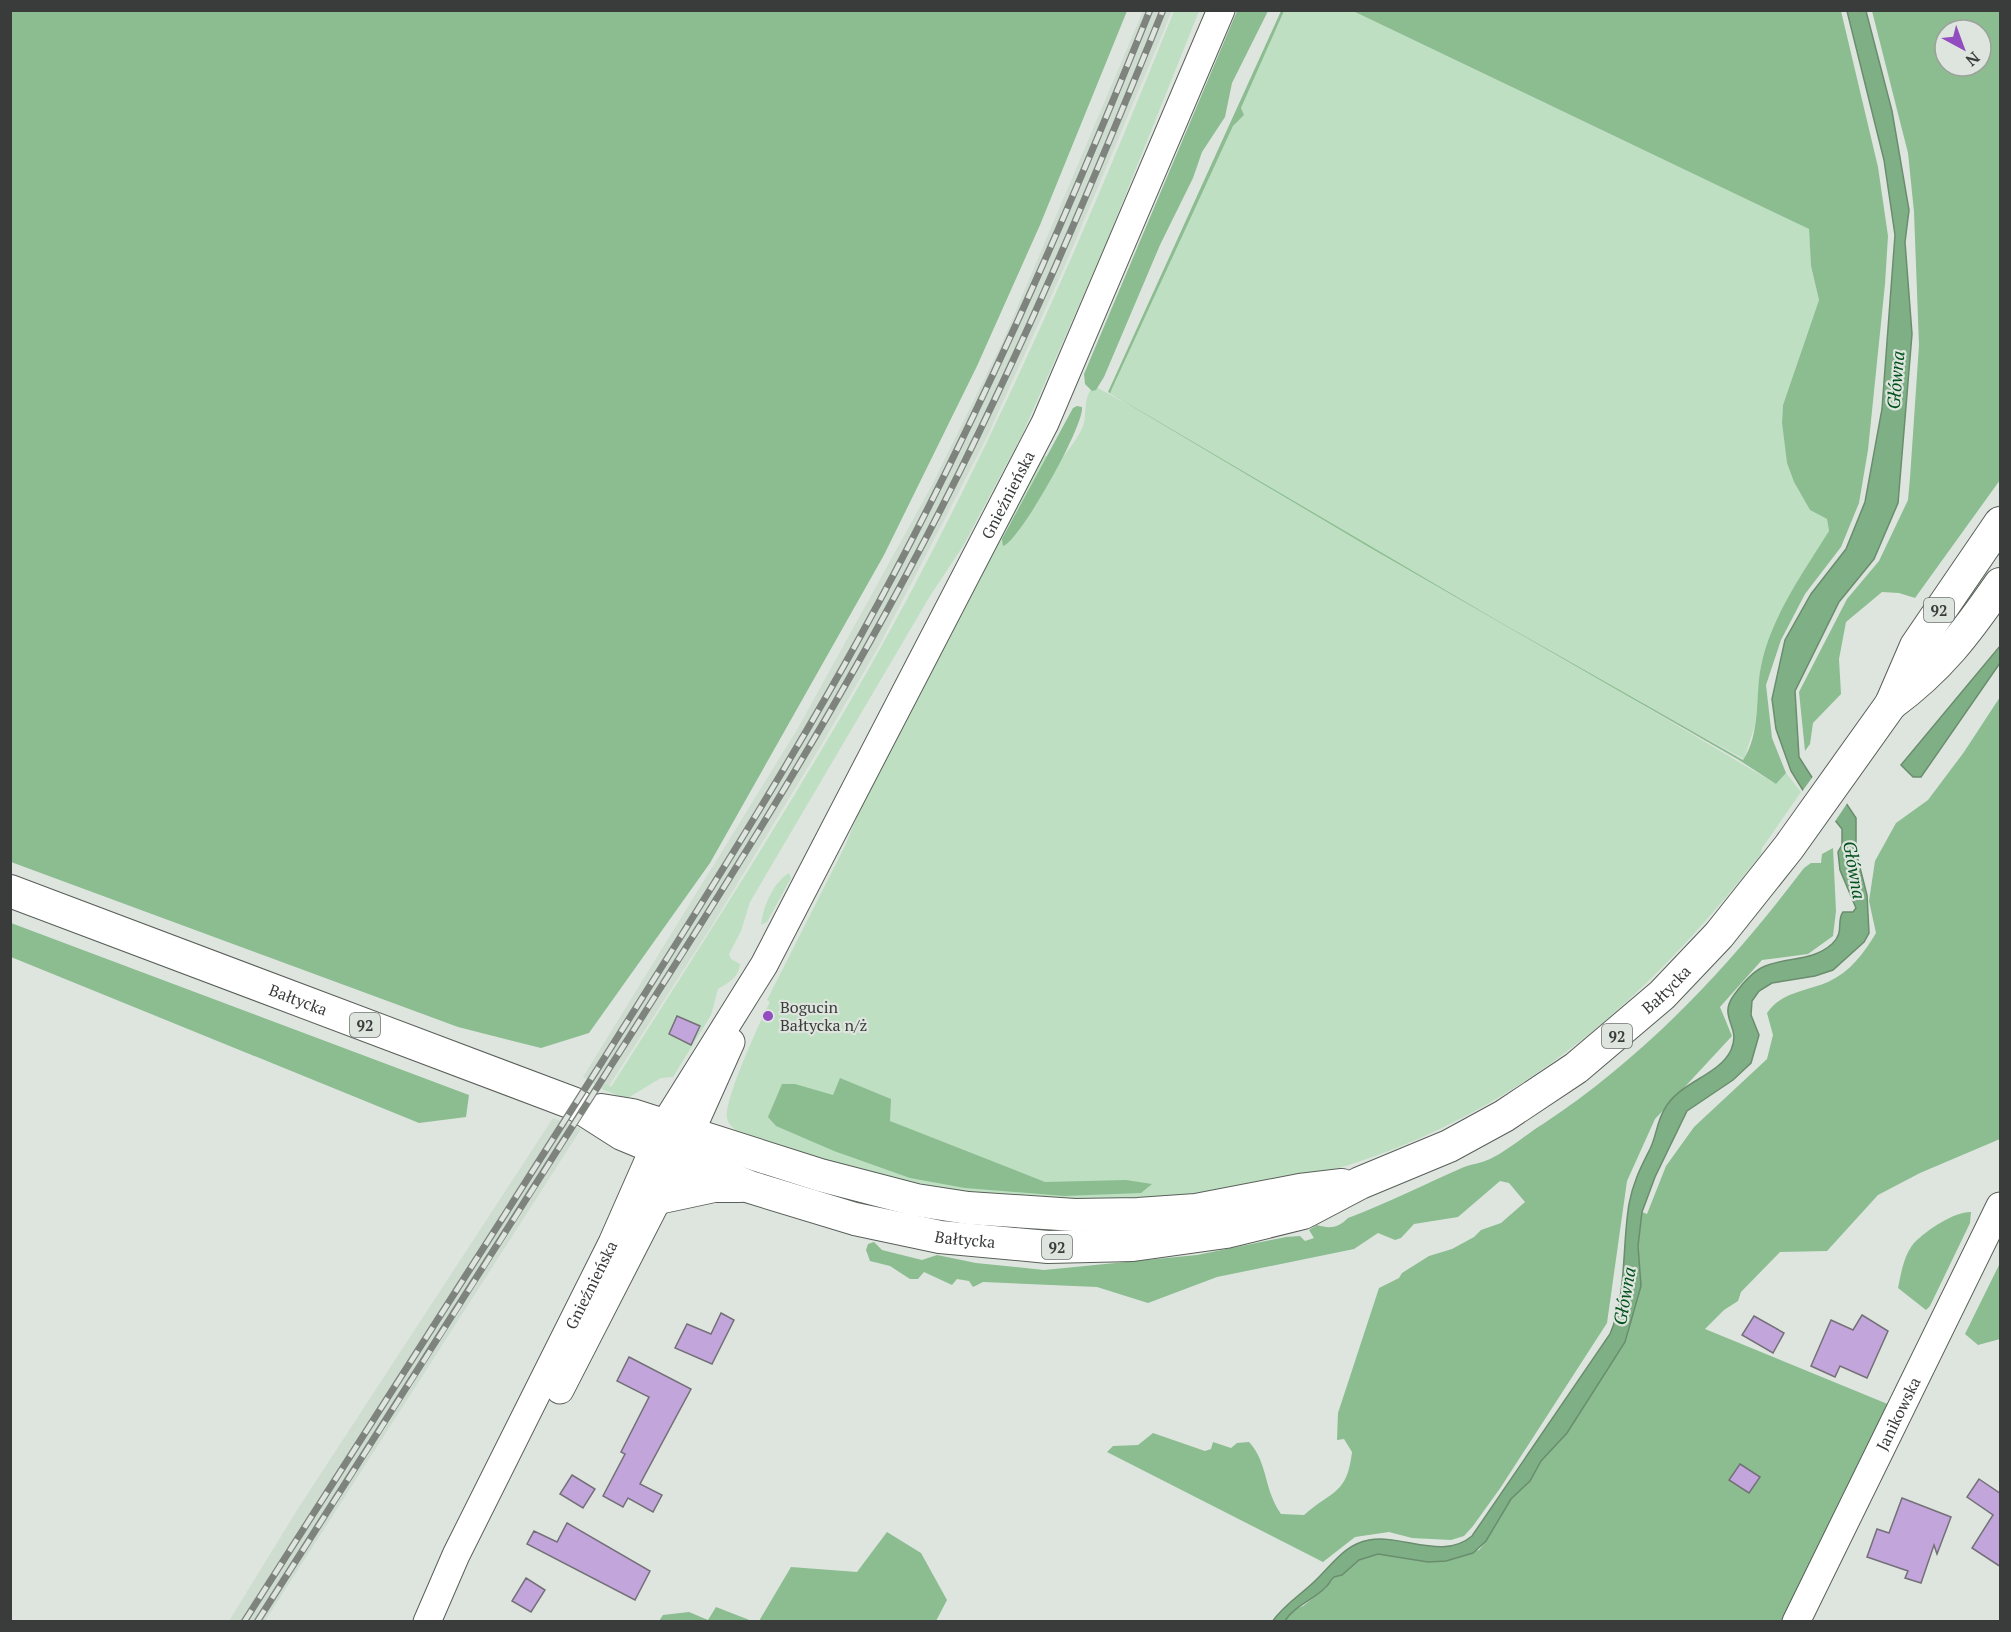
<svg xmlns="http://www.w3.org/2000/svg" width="2011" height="1632" font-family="'PT Serif',serif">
  <rect width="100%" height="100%" fill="#dee5de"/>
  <path fill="#cfdcd0" d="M1143 11H1172L1064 268 986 439 879 646 822 744 713 924 609 1086 606 1085 602 1089 583 1077 798 728 932 485 1003 341Z
    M553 1118 581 1129 265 1621H229L299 1507Z"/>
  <path fill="#bedfc1" d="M1174 11H1199L1107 241 1022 435 963 546 930 596 750 902 741 931 729 954 731 959 740 964C739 977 728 983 718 989L711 1015 673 1077 661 1078 626 1099 602 1089 606 1084 611 1087C700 947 789 809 871 665 989 455 1085 234 1174 11Z
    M1284 11H1353L1809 229 1811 266 1819 300 1783 405 1782 423 1787 463 1794 482 1810 510 1827 519 1829 531 1783 607 1761 664 1755 725 1744 759 1631 698 1776 784 1786 773 1801 792 1762 848 1761 854C1629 1023 1483 1142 1268 1186 1218 1196 1164 1205 1113 1204 1083 1203 1052 1200 1022 1198 991 1196 960 1196 930 1192 909 1189 889 1180 869 1174 827 1161 785 1148 742 1135 737 1131 728 1125 727 1118 723 1102 761 1019 770 1002L767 1000 845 846 873 778 1039 453 1059 462C1067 451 1078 439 1083 426 1088 412 1082 398 1094 386L1135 408 1110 393 1233 126 1244 115 1241 108Z
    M789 873 791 878 767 922 761 925C763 907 773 883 789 873Z"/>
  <path fill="#8bbd91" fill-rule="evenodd" d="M10 11H1127L1040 225 977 366 884 555 710 863 589 1033 541 1048 458 1027 11 862Z
    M1237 11H1268L1232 83 1225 117 1202 152 1193 178 1160 245 1104 377 1096 390 1092 391 1085 384 1084 374Z
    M1281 11H1284L1241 108 1244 115 1233 126 1110 393 1498 621 1743 760C1761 734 1755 696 1761 666 1771 617 1803 573 1829 531L1827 519 1810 510 1794 482 1787 463 1782 423 1783 405 1819 300 1811 266 1809 229 1353 11H1841L1878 167 1888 236 1885 284 1868 450 1859 503 1841 547 1805 594 1781 640 1766 685 1772 738 1786 773 1776 784 1739 760 1369 547 1108 392Z
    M1872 11H2000V480L1915 598 1899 593 1882 592 1846 622 1839 659 1841 694 1813 723 1810 744 1805 751 1799 692 1847 599 1879 561 1908 500 1910 478 1919 345 1914 212 1908 153ZM1945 30H1981V66H1945Z
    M1077 406 1082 407C1085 425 1019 542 1003 546L1002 539 1073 408Z
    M2000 697V1139L1920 1173 1878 1195 1827 1251 1780 1252 1741 1292 1738 1301 1724 1310 1705 1329 1890 1405 1785 1621 1285 1622 1293 1610 1303 1606 1326 1588 1334 1576 1338 1577 1359 1560 1378 1554 1428 1562 1479 1550 1486 1541 1511 1499 1530 1481 1541 1461 1567 1433 1625 1342 1641 1286 1638 1246 1642 1212 1647 1214 1666 1166 1694 1127 1767 1059 1773 1035 1767 1013C1781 992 1807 991 1828 982 1850 972 1864 953 1876 933L1869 901 1875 861 1896 823 1928 800 1964 752Z
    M1833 848 1836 911 1833 936 1808 954 1762 960 1720 1007 1732 1036 1655 1119 1627 1181 1607 1323 1501 1487 1473 1526 1464 1536 1451 1540 1412 1538 1389 1532 1355 1537 1323 1562 1107 1452 1113 1446 1138 1445 1153 1433 1205 1451 1211 1449 1213 1442 1231 1448 1237 1443 1249 1442C1268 1462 1264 1491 1281 1514L1304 1515C1332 1490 1347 1495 1352 1452L1344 1439 1337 1440 1338 1413 1379 1288 1399 1278 1402 1273 1429 1256 1452 1249 1474 1237 1481 1230 1501 1223 1525 1202 1509 1183 1500 1181 1458 1217 1414 1224 1401 1238 1395 1240 1378 1233 1354 1249 1217 1277 1148 1303 1097 1287 983 1282 973 1287 969 1281 957 1279 952 1285 924 1272 918 1279H910L890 1266 870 1261 866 1250 868 1244 874 1242 882 1250 922 1260 937 1255 976 1263 1044 1270 1197 1255 1286 1237 1300 1236 1305 1241 1314 1238 1309 1230 1317 1225C1330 1229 1338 1228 1348 1218 1388 1203 1425 1184 1464 1167 1472 1164 1482 1163 1490 1159 1509 1150 1525 1135 1543 1124 1647 1055 1729 967 1804 868L1811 863H1821L1822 854Z
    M11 923 469 1095 466 1117 419 1123 11 957Z
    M840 1078 891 1099 890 1121 1045 1182 1126 1180 1152 1184 1141 1193 1064 1196 965 1188 910 1178 834 1151 776 1126 768 1117 782 1084H795L833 1095Z
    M1971 1212 1970 1223 1930 1306 1926 1310 1898 1288C1901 1273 1904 1255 1914 1243 1927 1230 1953 1212 1971 1212Z
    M2000 1263V1339L1978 1345 1965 1334Z
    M887 1532 921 1553 947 1600 936 1621H759L791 1567 857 1572Z
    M716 1607 752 1621H659L663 1615 689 1612 708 1620Z"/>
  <path fill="#7fb085" stroke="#6a8d6e" stroke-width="1.5" d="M1847 11H1866L1892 111 1909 210 1905 242 1912 334 1898 503 1874 559 1839 602 1795 691 1799 757 1813 779 1846 803 1856 818V852L1867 895 1869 933 1864 942 1833 970 1815 976 1772 983 1759 991 1752 1001 1751 1015 1759 1035 1751 1063 1733 1080 1687 1111 1655 1177 1642 1212 1638 1246 1641 1286 1625 1342 1567 1433 1541 1461 1530 1481 1511 1499 1486 1541 1473 1553 1446 1561 1428 1562 1378 1554 1359 1560 1342 1575 1334 1577C1330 1580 1329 1585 1325 1588 1313 1600 1294 1606 1285 1621L1272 1622C1285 1603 1304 1593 1319 1577 1334 1562 1346 1544 1369 1540 1403 1534 1443 1561 1472 1536L1610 1334C1627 1294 1622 1246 1629 1204 1633 1182 1641 1167 1650 1149 1656 1137 1657 1122 1664 1110 1678 1082 1719 1076 1731 1050 1742 1026 1717 1018 1734 995 1742 984 1754 969 1768 965 1790 957 1813 961 1832 944 1845 932 1836 921 1843 912H1853L1856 908 1840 870 1838 852 1842 845V829L1834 819 1804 792 1791 771 1776 729 1772 699 1785 640 1811 594 1846 549 1865 502 1882 409 1895 235 1884 160Z
    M2000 646V663L1921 777H1913L1901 765Z"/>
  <path fill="#dee5de" d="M1814 775 1848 802 1834 823 1801 793Z"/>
  <path fill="#c2a5da" stroke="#747078" stroke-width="1.5" d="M677 1016 700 1026 691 1045 669 1034Z
    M721 1313 734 1320 712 1364 675 1348 687 1324 711 1334Z
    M1862 1315 1888 1331 1867 1378 1840 1366 1835 1377 1811 1366 1831 1320 1853 1330Z
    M1754 1316 1784 1333 1773 1353 1742 1335Z
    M629 1357 691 1389 640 1484 662 1495 653 1512 628 1498 623 1507 603 1496 625 1454 621 1452 649 1397 617 1381Z
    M1740 1464 1760 1477 1749 1493 1729 1480Z
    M572 1475 595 1489 583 1508 560 1494Z
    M1979 1479 2001 1494V1567L1972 1548 1993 1515 1967 1497Z
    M1902 1498 1951 1517 1937 1554 1934 1545 1921 1583 1905 1578 1908 1571 1867 1557 1877 1529 1889 1533Z
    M567 1523 650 1571 635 1600 527 1544 534 1531 557 1542Z
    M526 1578 545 1590 531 1612 512 1601Z"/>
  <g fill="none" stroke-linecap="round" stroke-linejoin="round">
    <g stroke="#595f59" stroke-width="29">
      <g id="secondary">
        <path d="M560 1390 679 1158 731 1042"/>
        <path id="s1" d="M427 1622 456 1555 612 1243 664 1125 764 965 1045 423 1221 10"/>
        <path id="s2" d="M1796 1622 2000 1206"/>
      </g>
    </g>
    <g stroke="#595f59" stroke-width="34">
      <g id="primary">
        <path d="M1891 704C1940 668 1966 633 2000 584"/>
        <path id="s3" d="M10 891 575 1104 622 1134 750 1187 855 1219 940 1237 1048 1247 1133 1245 1226 1232 1303 1213 1360 1183 1449 1146 1504 1116 1576 1068 1662 995 1719 935 1789 847 1891 704 1916 646 2000 523"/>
        <path d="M601 1110 632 1115 820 1175 916 1200 968 1208 1075 1215 1138 1214 1196 1210 1300 1190 1342 1185"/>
        <path d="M658 1198 714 1186H740"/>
      </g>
    </g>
    <use href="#secondary" stroke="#fff" stroke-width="27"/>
    <use href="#primary" stroke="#fff" stroke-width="32"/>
    <g stroke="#7e837e" stroke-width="7">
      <path id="rail" d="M244 1622C363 1436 482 1251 600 1065 689 923 780 782 861 635 972 434 1064 223 1150 10
        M257 1622C374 1439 491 1256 607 1072 712 907 817 743 909 570 1006 389 1086 200 1163 10"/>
    </g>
    <use href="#rail" stroke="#dee5de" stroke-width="4.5" stroke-dasharray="14" stroke-linecap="butt"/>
  </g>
  <circle fill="#924dc1" stroke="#dee5de" stroke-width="2" cx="768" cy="1016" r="6"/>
  <g text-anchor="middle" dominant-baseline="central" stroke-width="4.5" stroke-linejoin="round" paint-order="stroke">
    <g fill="#dee5de" stroke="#6a6f6b" stroke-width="1.5">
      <rect x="1924" y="598" width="30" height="24" rx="4.5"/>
      <rect x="350" y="1013" width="30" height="24" rx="4.5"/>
      <rect x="1602" y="1024" width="30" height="24" rx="4.5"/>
      <rect x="1042" y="1235" width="30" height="24" rx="4.5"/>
    </g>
    <g font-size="15" font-weight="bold" fill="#393c3a">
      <text x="1939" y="610">92</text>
      <text x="365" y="1025">92</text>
      <text x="1617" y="1036">92</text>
      <text x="1057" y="1247">92</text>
    </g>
    <g font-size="16" fill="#393c3a" stroke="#dee5de">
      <text stroke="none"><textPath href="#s1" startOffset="1269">Gnieźnieńska</textPath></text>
      <text stroke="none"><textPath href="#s3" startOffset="1791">Bałtycka</textPath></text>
      <text stroke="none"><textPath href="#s3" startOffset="308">Bałtycka</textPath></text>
      <text stroke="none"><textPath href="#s3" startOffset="1020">Bałtycka</textPath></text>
      <text stroke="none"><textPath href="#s1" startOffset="375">Gnieźnieńska</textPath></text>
      <text stroke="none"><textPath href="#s2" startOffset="232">Janikowska</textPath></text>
    </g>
    <g font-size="16" fill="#393c3a" stroke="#dee5de" text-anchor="start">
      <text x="780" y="1007">Bogucin<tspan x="780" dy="18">Bałtycka n/ż</tspan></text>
    </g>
    <g font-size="18" font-style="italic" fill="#00511b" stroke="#dee5de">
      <text transform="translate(1895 380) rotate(-85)">Główna</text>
      <text transform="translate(1855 870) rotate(80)">Główna</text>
      <text transform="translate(1624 1296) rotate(-80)">Główna</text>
    </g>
  </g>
  <rect width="2011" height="1632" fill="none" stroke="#393c3a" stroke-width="24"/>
  <g transform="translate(1963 48) rotate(139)"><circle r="28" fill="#dee5de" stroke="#9ca19c" stroke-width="1.5"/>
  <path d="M0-4.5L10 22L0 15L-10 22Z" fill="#924dc1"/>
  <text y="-9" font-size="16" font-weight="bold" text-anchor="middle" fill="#393c3a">N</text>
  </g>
</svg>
